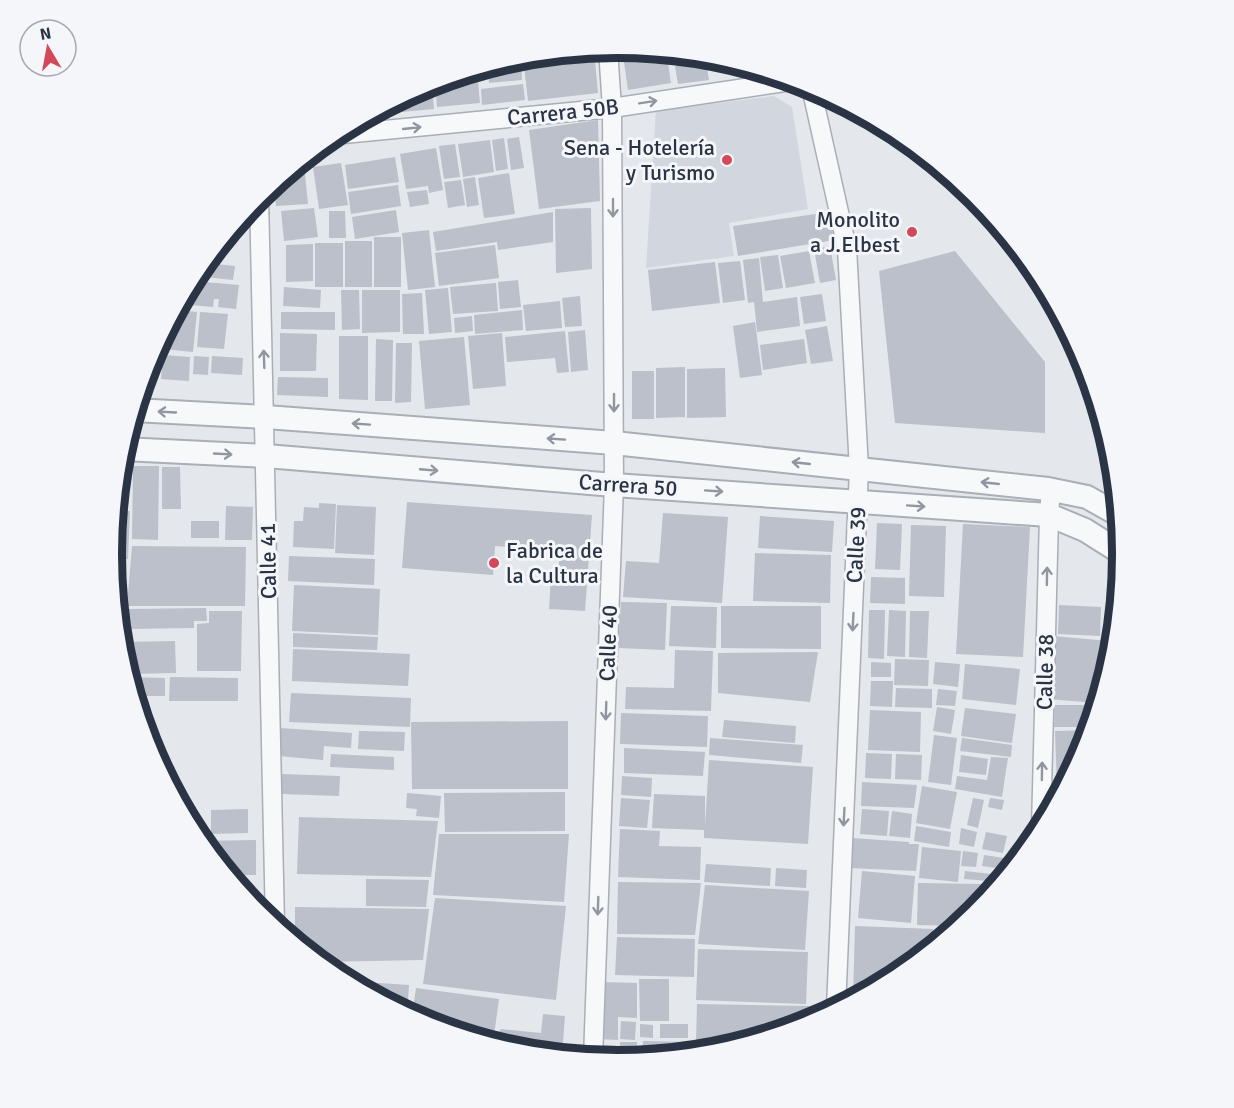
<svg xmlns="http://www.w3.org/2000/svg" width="1234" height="1108" font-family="Signika,sans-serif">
  <rect width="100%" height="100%" fill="#e4e7ec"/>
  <path fill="#d2d6de" d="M774 96 792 107 808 209 729 223 734 256 646 268 656 111Z"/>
  <path fill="#bbc0ca" d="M626 49 664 53 627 59Z
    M594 50 598 93 528 101 523 57Z
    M667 56 671 83 628 90 624 62Z
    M521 57 522 80 489 83 488 67Z
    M706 61 709 80 678 84 675 66Z
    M477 70 480 103 437 107 435 83Z
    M432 84 434 109 369 115 424 86Z
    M523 84 525 100 482 105 481 89Z
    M598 120 600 201 539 209 529 130Z
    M519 137 524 168 511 170 507 139Z
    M504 138 508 169 496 171 492 140Z
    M490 140 494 172 463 177 458 144Z
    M455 144 460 177 444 179 439 146Z
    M436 148 443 190 429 193 428 186 406 189 400 154Z
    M395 157 399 182 348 189 345 165Z
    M341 163 348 205 319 209 313 167Z
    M304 164 308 204 276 206 274 184 298 165Z
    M940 167 975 196 1038 273 1052 300Z
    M509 173 515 214 484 218 478 178Z
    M475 177 479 205 467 207 463 179Z
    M461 180 465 205 448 208 444 182Z
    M398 185 401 206 351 214 348 192Z
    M427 190 429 204 410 207 407 192Z
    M314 208 318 237 284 241 281 211Z
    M591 208 592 269 556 273 555 209Z
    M396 210 399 232 355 239 352 217Z
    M329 211H345L346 238H329Z
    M553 212V242L498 250 497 242 436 251 433 232Z
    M829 212 834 240 738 256 733 226Z
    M429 230 435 287 408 290 402 233Z
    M374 237H401V287H374Z
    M345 241H372V287H345Z
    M315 243H343V287H315Z
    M313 244V281L286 282V245Z
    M495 245 499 278 439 286 435 253Z
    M830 246 836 280 820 283 814 249Z
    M809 251 815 283 786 288 780 256Z
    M955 251 1045 362V433L895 423 879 271Z
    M778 255 783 288 765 291 760 257Z
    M759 258 763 302 797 297 800 326 757 332 754 302 748 303 743 260Z
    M740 261 745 300 723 303 718 263Z
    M715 262 720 303 652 311 648 270Z
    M206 263 235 266 233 280 205 277Z
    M518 280 521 307 500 309 498 282Z
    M193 281 239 285 236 309 218 307 219 299H214L213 307 190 305Z
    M496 283 498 311 453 314 450 287Z
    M284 287 321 290 320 308 283 306Z
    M448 288 452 332 429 334 425 290Z
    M341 290H359L360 329 342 330Z
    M362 290H400V332L362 333Z
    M422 293 424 334H403L402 294Z
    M822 294 826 321 804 324 800 297Z
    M580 296 582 326 565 327 562 298Z
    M560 301 562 328 526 331 523 305Z
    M177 310 197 312 193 352 163 349 165 332Z
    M522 310 523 330 475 334 474 315Z
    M200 312 228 314 224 349 197 347Z
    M281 312H335V330L281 329Z
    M472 316 473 331 455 333 454 318Z
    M755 322 762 375 740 378 733 326Z
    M827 326 833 361 811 364 805 330Z
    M585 330 588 370 571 372 568 332Z
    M565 331 569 372 557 373 555 358 507 362 505 337Z
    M280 333 317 334 316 371H280Z
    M502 333 506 386 473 389 468 336Z
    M339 336H368V400L339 399Z
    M464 337 470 405 425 409 419 341Z
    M376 339 393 340 392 401H375Z
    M804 339 807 363 763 370 760 345Z
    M396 343H412L411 402 395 403Z
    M158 344 153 391 141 390 150 360Z
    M163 355 190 357 189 381 161 379Z
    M194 356 209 357 208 375 193 374Z
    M212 356 243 358 242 375 211 373Z
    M685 367V417L656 418V368Z
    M725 368 726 417 687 418V369Z
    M632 371H654V419H632Z
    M278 377 328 378V397L277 395Z
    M120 465 129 466 128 505H116Z
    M133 466H159L158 540 132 539Z
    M162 467H180L181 509H162Z
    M407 502 592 515 585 611 549 609 551 575H558L560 550 495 546 493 575 402 568Z
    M319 503 336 504 334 549 293 547 294 521H303L304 507 319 508Z
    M337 505 376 507 374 555 335 553Z
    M226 506 253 507 252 540H225Z
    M115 511H130L128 559 111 558Z
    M663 513 728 517 722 603 623 597 626 561 659 563Z
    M760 516 834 521 832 552 758 548Z
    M191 521H219V538H191Z
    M877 523 902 524 900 570 875 569Z
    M963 524 1030 527 1023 657 956 654Z
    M911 525 946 526 944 597 909 596Z
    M132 546 246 547 245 606H127Z
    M755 553 831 555 830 603 753 601Z
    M289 556 375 559 374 585 288 581Z
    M871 577 905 578V604L870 603Z
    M294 585 380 589 378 635 292 631Z
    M621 602 667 603 665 650 618 648Z
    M1107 604 1118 605 1116 622 1104 621Z
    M1059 605 1101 607 1100 636 1058 634Z
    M671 606 717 607 716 648 669 646Z
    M721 606H821V649L721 648Z
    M206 608 207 621H194V628L127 629V609Z
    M869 610H885L884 659 868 658Z
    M889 610 906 611 905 657 887 656Z
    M209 611H242L241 671H197V624L209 623Z
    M910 611H929L927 658 909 657Z
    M293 633 378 637 377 650 293 647Z
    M1053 636 1109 641 1106 676 1098 703 1047 699Z
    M175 641 176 673 127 674 121 652 120 642Z
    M293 649 410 654 408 686 292 681Z
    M675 650 713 651 711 711 625 709 626 687 674 688Z
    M818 652 810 702 718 693V653Z
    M895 659 929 660 928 686 894 685Z
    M871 662 891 663V677H871Z
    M935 662 960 664 958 687 933 684Z
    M965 664 1020 669 1016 705 962 699Z
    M128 677 165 678V696H134Z
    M170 677 238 678V701H169Z
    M871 681H893L892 707 870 706Z
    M896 688 932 689V708L895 707Z
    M938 689 957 691 955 706 936 705Z
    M291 693 411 698 410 727 289 722Z
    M1055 705H1097L1091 727H1054Z
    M937 707 955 710 951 734 933 731Z
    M965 708 1016 714 1012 743 961 736Z
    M870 710 921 712 920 752 868 750Z
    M621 713 708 716 707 747 620 744Z
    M724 720 796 726 795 743 722 737Z
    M568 721V789H412L411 722Z
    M280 728 352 733 351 748 324 746 323 760 278 756Z
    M1090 730 1084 748 1064 787H1057L1055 731Z
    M359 731 405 732 404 751 358 749Z
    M934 735 957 738 951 785 928 782Z
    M710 738 803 745 801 763 709 755Z
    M962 738 1012 745 1011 757 960 751Z
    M624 748 705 752 703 776 624 773Z
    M866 753 892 754 891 779 865 778Z
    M331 754 394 757V770L330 767Z
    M896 754 922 755 921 780 895 779Z
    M961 755 988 759 986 775 959 772Z
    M991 757 1008 758 1002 797 955 789 957 776 987 780Z
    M709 760 813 767 808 844 704 838V830L652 828 654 794 705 796V826Z
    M282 774 340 776 339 796 282 794Z
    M622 776 652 778 651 797 621 795Z
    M862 782 917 785 914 808 861 806Z
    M922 786 957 792 950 829 916 823Z
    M565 792V831L445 832 444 793Z
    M407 793 441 796 439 818 416 816 417 809 406 808Z
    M621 798 650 800 647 828 619 826Z
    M973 798 984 800 978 828 967 825Z
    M990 798 1004 800 1002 810 988 807Z
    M248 809V833L211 834V810Z
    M862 809 889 811 887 836 860 834Z
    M892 811 912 814 910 838 889 836Z
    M299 817 438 821 431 877 297 874Z
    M916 826 951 832 949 847 914 841Z
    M961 828 977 832 974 847 959 844Z
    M620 829 660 831 659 846 701 847 700 880 618 877Z
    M986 832 1007 836 1003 853 982 849Z
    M439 834H569L564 902 433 895Z
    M852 838 909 842V844H919L916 871 849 868Z
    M256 840V875H229L201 841Z
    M922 847 961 851 958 882 919 878Z
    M963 851 978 853 976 867 961 866Z
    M984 855 1004 858 1003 869 982 866Z
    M706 864 771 868 770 886 704 882Z
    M776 868 807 870 806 888 775 886Z
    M862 871 915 876 911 923 858 918Z
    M965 871 1000 875V882L964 879Z
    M366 879 429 880 426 907 366 906Z
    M618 882 701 883 695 935 617 934Z
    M918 883 983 884V902L975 912 958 926 917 925Z
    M705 885 809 891 805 950 698 944Z
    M435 898 566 906 556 1000 423 984Z
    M295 907 429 909 423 960 320 962 295 941Z
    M855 926 933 929 932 947 898 975 853 999Z
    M617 937 695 939 694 977 615 975Z
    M698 949 808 952 806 1004 696 1000Z
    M639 979H669V1021H640Z
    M348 981 409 985 407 1013Z
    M600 982 637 983V1018L618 1017V1040L599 1039Z
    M416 988 499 999 493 1043 423 1021 412 1015Z
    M697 1004 811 1006 810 1022 739 1043 696 1042Z
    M543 1014 565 1016 562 1055 518 1050 498 1044 500 1029 541 1033Z
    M621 1021 636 1022 635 1040 620 1039Z
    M640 1024 653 1025V1038L640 1037Z
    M660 1024H688V1038H660Z
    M643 1041 692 1042 691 1053 642 1057Z
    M620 1042H637V1058L617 1060 601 1058V1045L620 1046Z
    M695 1045 729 1046 715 1050 695 1052Z"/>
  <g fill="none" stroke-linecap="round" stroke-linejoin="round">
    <g stroke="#a9aeb7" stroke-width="21">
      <path id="minor" d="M811 87 847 248 859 469 836 1008
        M333 135 612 108 791 81
        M259 196 275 925
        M1041 829 1049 515 1051 489
        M593 1058 614 485 612 108 608 49"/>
    </g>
    <g stroke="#a9aeb7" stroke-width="26">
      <path id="tertiary" d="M134 410 266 417 614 443 1048 489 1087 497 1119 515
        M123 449 266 456 614 485 1049 515 1085 530 1123 554"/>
    </g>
    <use href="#minor" stroke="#f7f8fa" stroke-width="18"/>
    <use href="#tertiary" stroke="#f7f8fa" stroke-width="22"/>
  </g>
  <defs><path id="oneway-shaft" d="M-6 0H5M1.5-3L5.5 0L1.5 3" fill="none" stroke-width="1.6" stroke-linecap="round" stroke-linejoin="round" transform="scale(1.5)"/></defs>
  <g stroke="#9196a0">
    <use href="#oneway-shaft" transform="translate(648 102) rotate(-9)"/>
    <use href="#oneway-shaft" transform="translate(412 128) rotate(-6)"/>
    <use href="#oneway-shaft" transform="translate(613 208) rotate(90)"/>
    <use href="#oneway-shaft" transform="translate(264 359) rotate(-92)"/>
    <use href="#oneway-shaft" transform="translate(614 403) rotate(90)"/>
    <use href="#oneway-shaft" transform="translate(167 412) rotate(-177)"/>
    <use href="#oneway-shaft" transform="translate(361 424) rotate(-176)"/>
    <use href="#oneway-shaft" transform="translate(556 439) rotate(-176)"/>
    <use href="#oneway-shaft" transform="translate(223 454) rotate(3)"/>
    <use href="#oneway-shaft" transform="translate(801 463) rotate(-174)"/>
    <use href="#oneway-shaft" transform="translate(429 470) rotate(5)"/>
    <use href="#oneway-shaft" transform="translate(990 483) rotate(-174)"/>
    <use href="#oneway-shaft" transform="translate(714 491) rotate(4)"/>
    <use href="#oneway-shaft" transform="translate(916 506) rotate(4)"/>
    <use href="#oneway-shaft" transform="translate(1047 576) rotate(-89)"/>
    <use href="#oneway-shaft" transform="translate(853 622) rotate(93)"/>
    <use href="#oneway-shaft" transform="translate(606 711) rotate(92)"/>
    <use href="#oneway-shaft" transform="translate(1042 771) rotate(-89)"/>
    <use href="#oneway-shaft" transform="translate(844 817) rotate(93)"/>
    <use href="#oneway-shaft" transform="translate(598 906) rotate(92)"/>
  </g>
  <g fill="#d1495b" stroke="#f4f6f9" stroke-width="2">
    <circle cx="727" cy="160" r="6"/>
    <circle cx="912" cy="232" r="6"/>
    <circle cx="494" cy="563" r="6"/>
  </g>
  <g text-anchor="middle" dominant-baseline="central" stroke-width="6" stroke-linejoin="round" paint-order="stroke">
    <g font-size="22" fill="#2b3445" stroke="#f4f6f9">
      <text transform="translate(563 112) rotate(-6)">Carrera 50B</text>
      <text transform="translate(628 485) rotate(4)">Carrera 50</text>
      <text transform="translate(856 545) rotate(-87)">Calle 39</text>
      <text transform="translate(268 561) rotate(-91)">Calle 41</text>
      <text transform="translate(608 643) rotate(-88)">Calle 40</text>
      <text transform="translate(1045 672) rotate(-89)">Calle 38</text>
    </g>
    <g font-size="22" fill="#2b3445" stroke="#f4f6f9" text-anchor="end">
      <text x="715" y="147">Sena - Hotelería<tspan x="715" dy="25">y Turismo</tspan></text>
      <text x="900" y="219">Monolito<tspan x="900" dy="25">a J.Elbest</tspan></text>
      <text x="506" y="550" text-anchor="start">Fabrica de<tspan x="506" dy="25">la Cultura</tspan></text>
    </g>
  </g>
  <path d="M0 0H1234V1108H0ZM617 58H617A495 495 0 0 1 1112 553V555A495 495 0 0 1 617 1050H617A495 495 0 0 1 122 555V553A495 495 0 0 1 617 58Z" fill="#f4f6f9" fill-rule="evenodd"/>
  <path fill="none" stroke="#2b3445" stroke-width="8" d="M617 58H617A495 495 0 0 1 1112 553V555A495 495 0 0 1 617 1050H617A495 495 0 0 1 122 555V553A495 495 0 0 1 617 58Z"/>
  <g transform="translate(48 48) rotate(350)"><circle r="28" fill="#f4f6f9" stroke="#a4a8b1" stroke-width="1.5"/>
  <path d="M0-4.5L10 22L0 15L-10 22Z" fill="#d1495b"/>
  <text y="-9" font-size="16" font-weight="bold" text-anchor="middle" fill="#2b3445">N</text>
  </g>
</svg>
